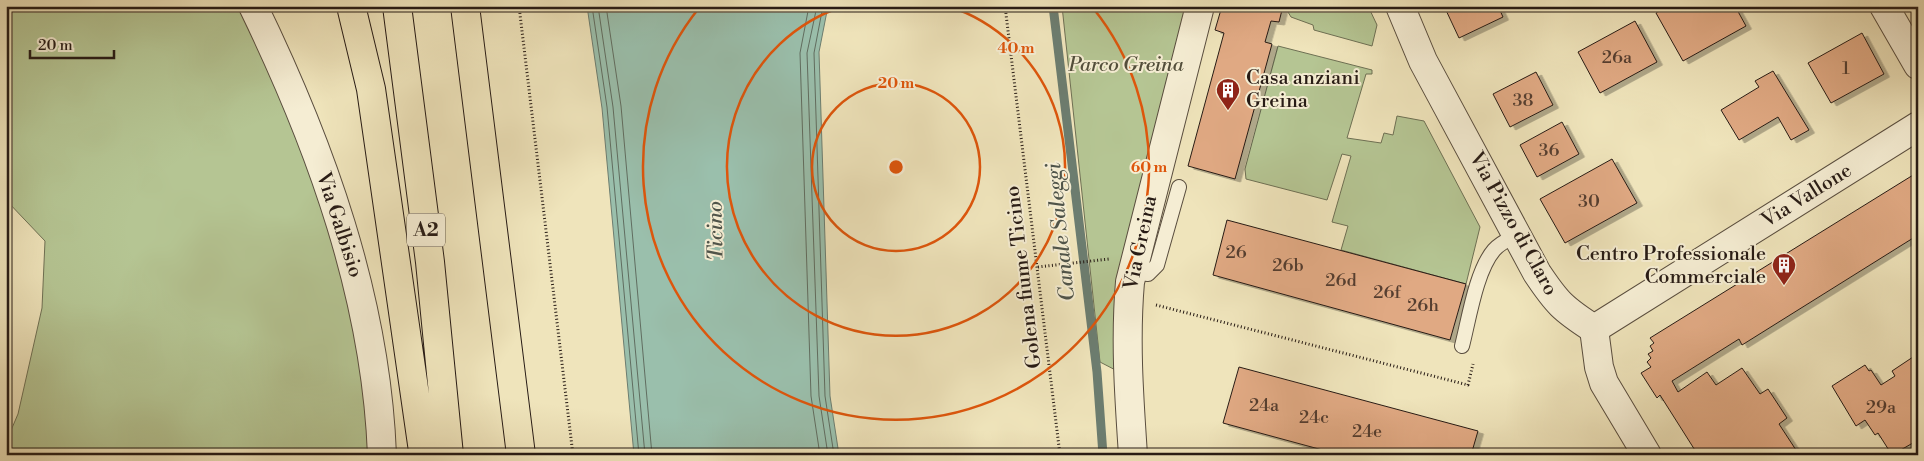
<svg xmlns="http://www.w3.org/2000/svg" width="1924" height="461" font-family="'Libre Bodoni',serif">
  <defs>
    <filter id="shadow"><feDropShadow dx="5.5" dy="3" stdDeviation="0" flood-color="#0004"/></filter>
  </defs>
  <rect width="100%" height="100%" fill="#efe4bb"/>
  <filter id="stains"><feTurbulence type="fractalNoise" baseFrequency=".004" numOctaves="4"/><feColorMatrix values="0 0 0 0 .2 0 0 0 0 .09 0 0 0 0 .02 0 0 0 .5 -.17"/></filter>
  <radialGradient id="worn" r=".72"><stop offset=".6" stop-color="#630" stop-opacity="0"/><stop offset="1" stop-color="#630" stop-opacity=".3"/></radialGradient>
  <path fill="#b5c593" stroke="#6e7054" d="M6 6H253L319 163 382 455H6V442L18 414 42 308 45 241 6 200Z
    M1062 6H1200L1148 208 1127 376 1100 362Z
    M1289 6H1368L1377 25 1372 46 1314 30 1313 25 1291 17 1288 12Z
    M1278 46 1372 70V74H1366L1347 138 1381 143 1384 133 1393 135 1397 116 1424 121 1480 227 1466 284 1341 250 1348 226 1332 222 1351 156 1342 154 1327 200 1246 179 1245 169Z"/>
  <path fill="#9abfac" stroke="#6c7d70" d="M587 6H828L819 52 830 396 839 455H634L602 108Z"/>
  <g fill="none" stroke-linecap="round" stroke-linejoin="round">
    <path stroke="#606d60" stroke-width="1" d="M592 6 607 107 639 455
      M598 6 613 107 645 455
      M606 6 621 106 652 455
      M809 6 800 53 811 396 820 455
      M817 6 807 53 819 396 828 455
      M823 6 814 53 825 396 834 455"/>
    <path stroke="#6c7d70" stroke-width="9" d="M1053 6 1097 372 1103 455"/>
  </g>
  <path fill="#e0a983" stroke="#271b15" filter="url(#shadow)" d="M1222 6H1283L1279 22 1271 21 1265 42 1272 44 1235 179 1188 166 1224 33 1215 30Z
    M1444 6H1498L1503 17 1459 38Z
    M1667 6H1712L1714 10 1720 6H1735L1746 26 1683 61 1656 13Z
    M1635 21 1657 62 1600 93 1578 52Z
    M1862 33 1884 74 1831 103 1808 63Z
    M1773 71 1809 130 1791 140 1778 117 1739 140 1721 110 1759 87 1755 81Z
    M1536 72 1553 105 1510 127 1493 94Z
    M1562 122 1579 154 1537 177 1520 145Z
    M1612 159 1637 203 1565 243 1540 199Z
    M1918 172V235L1742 345 1739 339 1672 381 1678 392 1707 372 1716 385 1742 368 1760 394 1768 389 1787 418 1779 424 1796 450 1789 455H1698L1660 395 1657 398 1641 373 1651 367 1647 362 1651 358 1648 354 1653 351 1650 346 1654 343 1650 338Z
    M1227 220 1466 284 1450 340 1213 275Z
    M1913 357 1916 361 1918 360V440L1892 455 1878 433 1875 435 1865 420 1856 426 1832 386 1865 365 1869 371 1871 370 1881 385 1895 376 1892 371Z
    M1239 367 1478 431 1471 455H1341L1223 423Z"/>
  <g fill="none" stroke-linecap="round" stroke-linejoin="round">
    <g stroke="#594d3e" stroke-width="16">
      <path id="service" d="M1132 272 1148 274 1157 265 1179 187
        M1462 346C1469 319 1476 271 1494 250 1500 243 1509 239 1517 235"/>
    </g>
    <g stroke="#594d3e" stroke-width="30">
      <path id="minor" d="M1400 6 1423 61 1537 273C1557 303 1563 309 1594 329L1599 367 1604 383 1647 455
        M1884 6 1918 65
        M1133 455C1129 396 1125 340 1130 282L1200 6"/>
    </g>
    <g stroke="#594d3e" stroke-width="30">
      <path id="tertiary" d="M253 6C321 146 376 298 382 455
        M1594 329 1918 126"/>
    </g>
    <g stroke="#271b15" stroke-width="30">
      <path id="motorway" d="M351 6 371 89 423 451 426 455
        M397 6 430 262 449 455
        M465 6 521 455"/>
    </g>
    <path stroke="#271b15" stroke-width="3" stroke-dasharray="1 2.5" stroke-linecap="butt" d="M519 6 573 455
      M1005 6 1060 455
      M1038 267 1109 259
      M1156 305 1468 385 1473 364"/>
    <use href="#service" stroke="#f5edd3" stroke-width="14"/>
    <use href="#minor" stroke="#f5edd3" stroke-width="28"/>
    <use href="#tertiary" stroke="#f5edd3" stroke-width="28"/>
    <use href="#motorway" stroke="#efe4bb" stroke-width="28"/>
  </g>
  <g fill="none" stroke="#de560c" stroke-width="2.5">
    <circle cx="896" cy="167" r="84"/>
    <path d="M948 6A169 169 0 1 1 844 6"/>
    <path d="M1093 8A253 253 0 1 1 699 8"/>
  </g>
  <defs>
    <g id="building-pin" transform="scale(1.25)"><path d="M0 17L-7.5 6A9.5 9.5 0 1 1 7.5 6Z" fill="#8f2418" stroke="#f5edd3"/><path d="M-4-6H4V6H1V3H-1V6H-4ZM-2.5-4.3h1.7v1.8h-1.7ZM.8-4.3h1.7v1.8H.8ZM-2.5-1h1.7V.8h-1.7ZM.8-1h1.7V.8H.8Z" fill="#fff"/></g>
  </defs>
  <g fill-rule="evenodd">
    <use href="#building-pin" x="1228" y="90"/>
    <use href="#building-pin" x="1784" y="265"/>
  </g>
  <g text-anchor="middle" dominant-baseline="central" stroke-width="4" stroke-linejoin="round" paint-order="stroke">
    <g font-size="18" fill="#553e30">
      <text x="1617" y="57">26a</text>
      <text x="1846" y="68">1</text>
      <text x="1523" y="100">38</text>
      <text x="1549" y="150">36</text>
      <text x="1589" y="201">30</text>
      <text x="1236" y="252">26</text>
      <text x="1288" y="265">26b</text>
      <text x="1341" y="280">26d</text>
      <text x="1387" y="292">26f</text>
      <text x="1423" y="305">26h</text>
      <text x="1264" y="405">24a</text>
      <text x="1881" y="407">29a</text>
      <text x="1314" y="417">24c</text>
      <text x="1367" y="431">24e</text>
    </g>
    <rect fill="#f5edd3" stroke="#655a4e" stroke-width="1" x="407" y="213.5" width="38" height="33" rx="4"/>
    <g font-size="19" font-weight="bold" fill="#271b15">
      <text x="426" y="230">A2</text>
    </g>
    <g font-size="20" font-style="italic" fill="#524e3b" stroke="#f5edd3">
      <text x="1126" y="65">Parco Greina</text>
    </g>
    <g font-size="20" fill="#271b15" stroke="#f5edd3" text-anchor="start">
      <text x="1246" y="78">Casa anziani<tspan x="1246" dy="23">Greina</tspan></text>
      <text x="1766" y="254" text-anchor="end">Centro Professionale<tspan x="1766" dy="23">Commerciale</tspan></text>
    </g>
    <g font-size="20" fill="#271b15" stroke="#f5edd3">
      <text transform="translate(1807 196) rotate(-32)">Via Vallone</text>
      <text transform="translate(1513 224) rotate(61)">Via Pizzo di Claro</text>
      <text transform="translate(339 225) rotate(72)">Via Galbisio</text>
      <text transform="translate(1141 243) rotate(-78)">Via Greina</text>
      <text transform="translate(1024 277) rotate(-97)">Golena fiume Ticino</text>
    </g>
    <g font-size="21" font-style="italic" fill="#4f544a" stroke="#f5edd3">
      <text transform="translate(716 231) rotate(-91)">Ticino</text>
      <text transform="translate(1061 232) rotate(-96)">Canale Saleggi</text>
    </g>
  </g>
  <circle cx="896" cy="167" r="8" fill="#de560c" stroke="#f5edd3" stroke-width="2.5"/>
  <g font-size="15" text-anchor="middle" font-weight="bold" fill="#de560c" stroke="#f5edd3" stroke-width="4" stroke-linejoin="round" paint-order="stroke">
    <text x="1016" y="53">40 m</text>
    <text x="896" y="88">20 m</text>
    <text x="1149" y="172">60 m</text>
  </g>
  <rect width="1924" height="461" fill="none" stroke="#efe4bb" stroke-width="25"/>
  <rect x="8" y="8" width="1909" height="446" fill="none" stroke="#271b15" stroke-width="2.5"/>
  <rect x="12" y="12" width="1899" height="436" fill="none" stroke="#271b15"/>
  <path d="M30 50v8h84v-8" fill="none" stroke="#271b15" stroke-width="2.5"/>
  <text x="38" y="50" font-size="15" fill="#271b15" stroke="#f5edd3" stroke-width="4" paint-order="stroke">20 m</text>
  <rect width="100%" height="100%" filter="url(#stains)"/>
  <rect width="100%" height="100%" fill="url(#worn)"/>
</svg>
